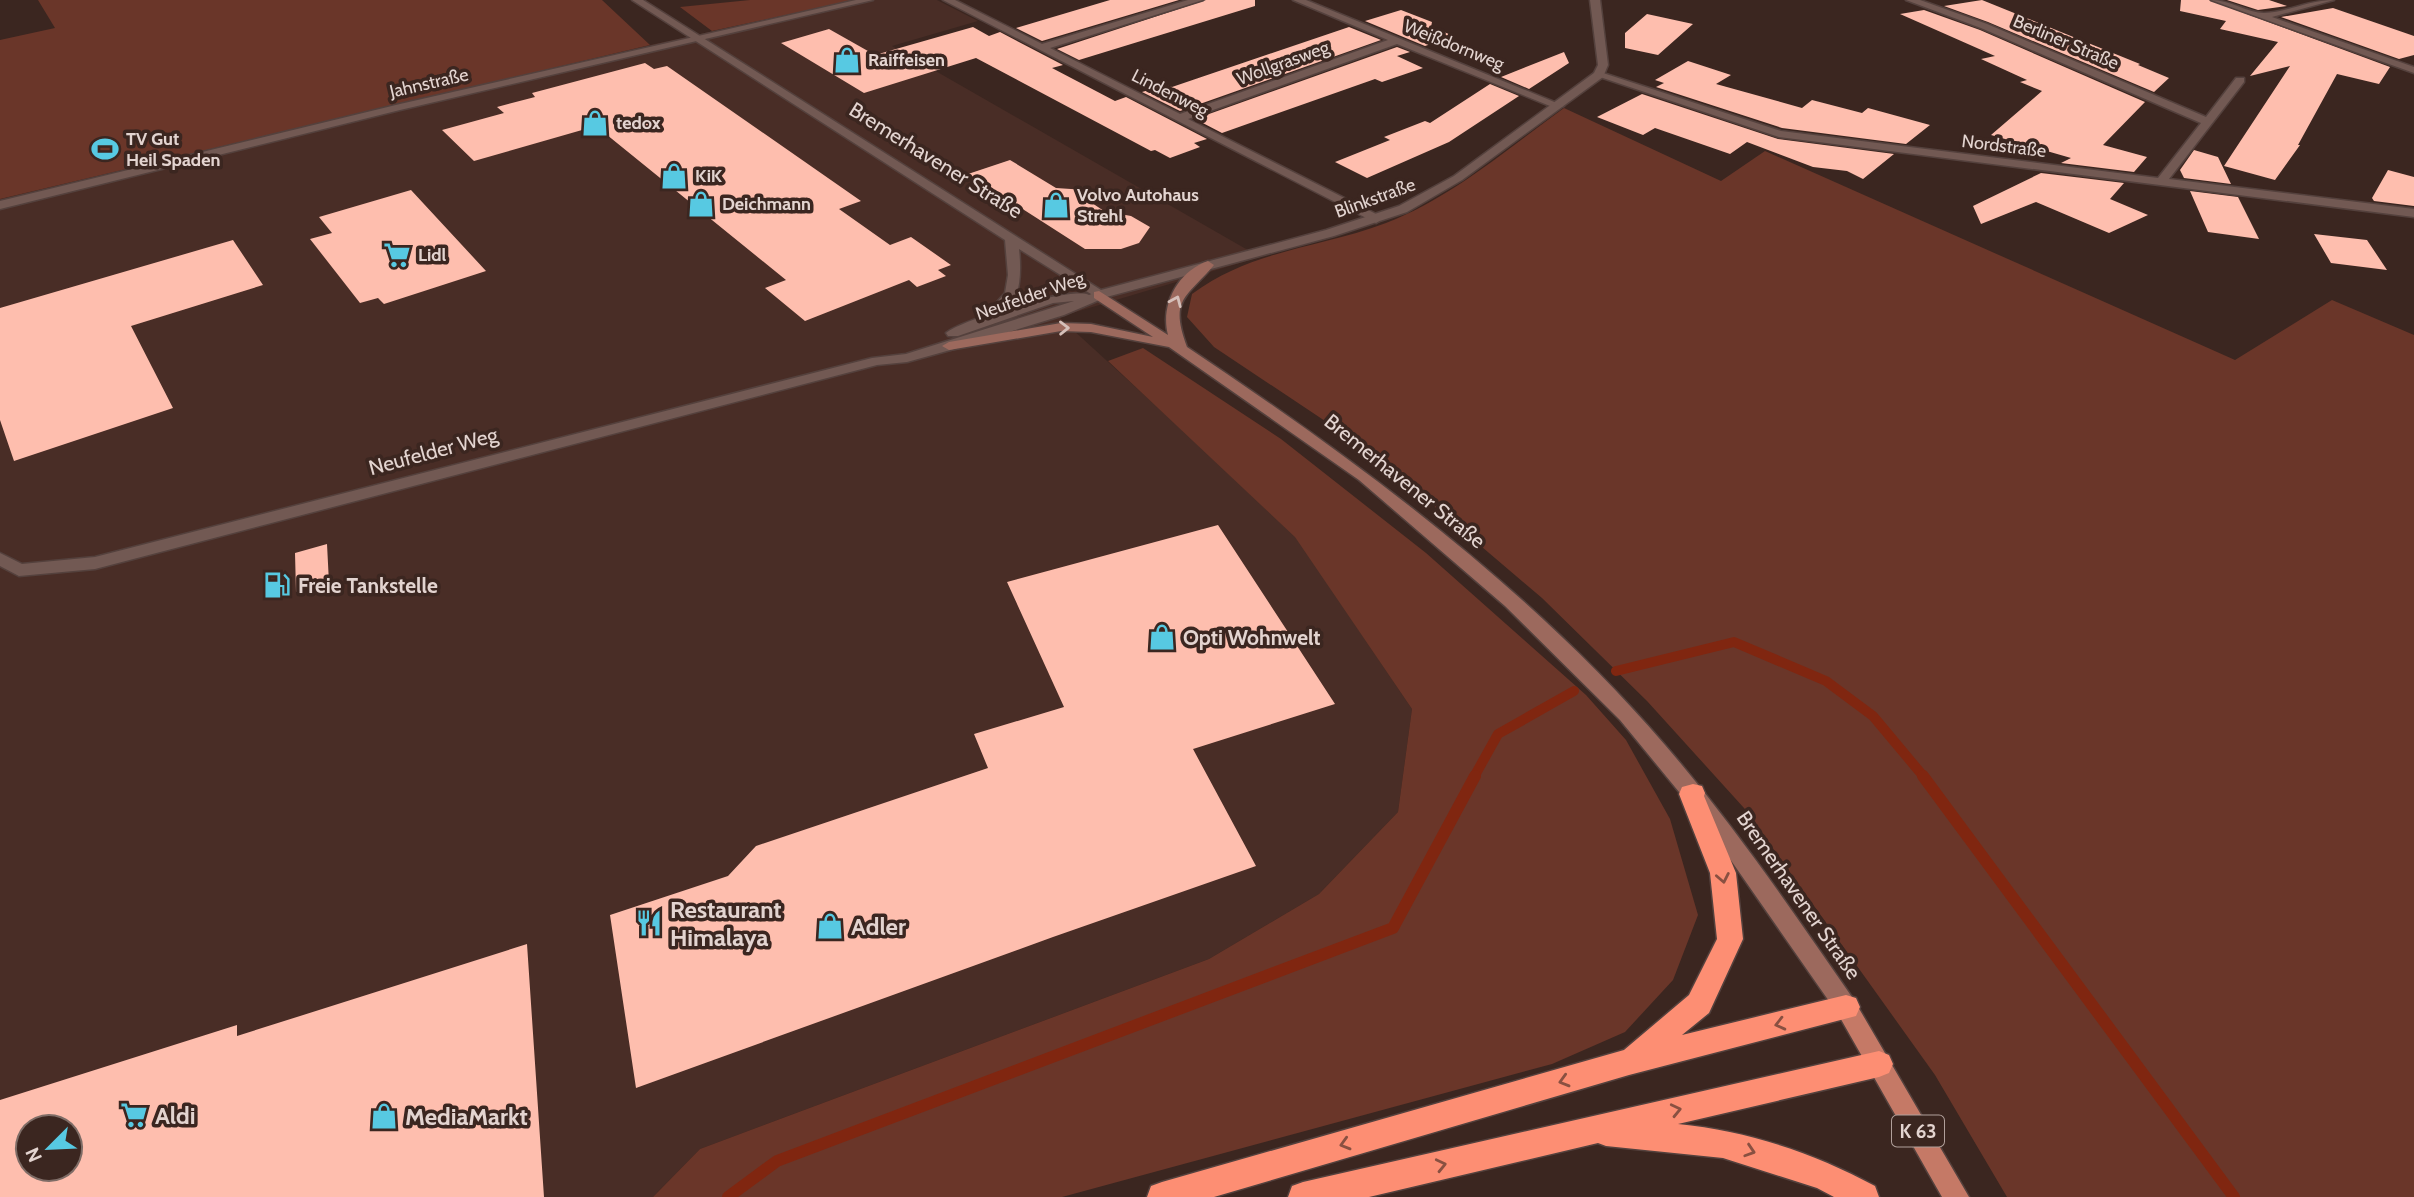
<svg xmlns="http://www.w3.org/2000/svg" width="2414" height="1197" font-family="Cabin,sans-serif">
  <rect width="100%" height="100%" fill="#3b2620"/>
  <path fill="#492d26" fill-rule="evenodd" d="M855 0H937L978 21 892 46 1260 257 1059 317 1260 501 1296 537 1412 709 1398 812 1319 894 1209 959 700 1149 653 1197H0V199L650 45ZM28 1127H70V1169H28Z"/>
  <path fill="#6a3629" d="M38 0H602L650 45 0 199V40L55 28Z
    M750 0H855L712 31 680 7Z
    M1564 108 1721 181 1765 151 2235 360 2332 300 2414 335V1197H2007L1935 1075 1744 808 1647 701 1542 598 1367 449 1214 347 1187 317 1192 294C1253 249 1317 249 1386 223 1451 198 1507 149 1564 108Z
    M1143 348 1281 439 1426 553 1586 695 1626 740 1670 819 1698 915 1673 980 1625 1032 1552 1064 1062 1197H653L700 1149 1209 959 1319 894 1398 812 1412 709 1295 537 1108 361Z"/>
  <g fill="none" stroke-linecap="round" stroke-linejoin="round">
    <path stroke="#802610" stroke-width="10" d="M1616 671 1734 642 1826 681 1873 716 1924 777
      M1474 777 1498 734 1574 691"/>
    <path stroke="#802610" stroke-width="12" d="M1923 776 2234 1197
      M728 1197 777 1161 1393 928 1475 776"/>
  </g>
  <path fill="#febeae" fill-rule="evenodd" d="M1110 0H1179L1042 41 1016 28Z
    M1206 0H1255V6L1079 60 1057 49Z
    M1982 0 2140 64 2138 65 2169 78 2154 92 1988 22 1944 6Z
    M2181 0H2209L2390 67 2379 84 2337 74 2298 145H2300L2275 180 2224 166 2290 66 2250 76 2278 42 2220 29 2226 21 2180 11Z
    M2227 0H2269L2287 6 2258 10Z
    M2333 8 2414 36V55L2399 59 2281 17Z
    M1401 10 1432 22 1431 27 1454 36 1425 46 1365 21Z
    M1924 10 1980 30 2145 102 2103 145 2147 157 2134 172 2061 163 2071 158 1991 135 2042 91 2020 82 2027 80 1981 59 1995 56 1900 14Z
    M1647 14 1693 24 1658 55 1625 48V33Z
    M973 27 989 36 1000 32 1063 65 1052 68 1115 101 1126 97 1207 139 1194 143 1200 147 1170 158 1155 150 1151 151 976 58 864 93 781 43 829 29 875 55Z
    M1349 27 1381 40 1180 111 1142 92 1166 85 1172 87Z
    M1397 47 1410 52 1397 56 1423 68 1382 82 1375 79 1222 133 1195 119Z
    M1564 52 1569 63 1529 89 1501 77Z
    M1688 61 1731 75 1716 84 1802 108 1812 100 1862 113 1868 108 1930 125 1906 144 1782 128 1656 87 1664 83 1655 80Z
    M645 63 654 69 667 66 861 201 839 209 890 245 911 237 951 265 938 270 946 276 917 287 909 280 805 321 765 288 786 280 596 126 474 161 442 130 504 113 497 107 535 97 532 93Z
    M1490 84 1519 96 1449 142 1367 178 1335 162 1390 140 1384 137 1425 121 1430 123Z
    M1642 94 1778 139 1894 154 1863 179 1847 171 1813 167 1747 142 1730 154 1655 128 1643 135 1597 117Z
    M2194 150 2218 157 2231 184 2184 178 2180 170Z
    M1010 160 1056 188 1086 190 1083 197 1104 211 1131 216 1150 227 1139 243 1121 249H1085L968 174Z
    M2388 170 2414 177V206L2374 201 2372 198Z
    M2041 173 2124 183 2110 199 2148 215 2109 233 2036 202 1981 224 1973 206Z
    M411 190 486 271 384 304 378 298 360 303 310 239 332 233 319 217Z
    M2190 191 2238 197 2259 239 2208 232Z
    M2314 234 2367 240 2387 270 2331 263Z
    M233 240 263 285 131 326 173 408 14 461 0 420V308Z
    M1218 525 1335 704 1193 749 1256 866 1053 937 636 1088 610 915 728 876 756 846 988 768 974 734 1064 707 1007 582Z
    M327 544 329 583 296 592 295 553Z
    M527 944 544 1197H0V1100L237 1025V1036ZM28 1127H70V1169H28Z"/>
  <g fill="none" stroke-linecap="round" stroke-linejoin="round">
    <g stroke="#54413d" stroke-width="3">
      <path id="minor" d="M856 0H873L400 110 0 209V201L400 104Z
        M943 0H955L1042 44 1188 0H1203L1050 48 1180 114 1388 40 1293 0H1306L1564 106 1555 108 1397 44 1188 119 1380 216 1382 219 1376 223Z
        M1906 0H1920L1987 24 2206 117 2236 78H2244V82L2169 179 2414 209V217L1779 137 1594 75 1603 73 1781 131 2158 178 2201 123 1981 28Z
        M2211 0C2230 0 2248 13 2264 13 2288 12 2309 0 2334 0L2272 17 2414 67V73Z
        M1099 291 1104 292V298L1064 315 954 349 907 362 877 365 95 569 19 576 0 566V553L22 564 95 557 872 358 906 354 1074 301 1053 303 958 336H948L946 333C961 320 1071 286 1089 295Z"/>
    </g>
    <g stroke="#54413d" stroke-width="3">
      <path id="tertiary" d="M632 0H643L1101 290 1326 230 1399 206 1454 176 1594 73 1598 65 1590 0H1600L1608 65 1603 77 1462 180 1407 212 1334 236 1099 299 1019 249C1022 277 1021 315 987 325L980 321 1005 293 1008 275 1005 240Z"/>
    </g>
    <g stroke="#54413d" stroke-width="3">
      <path id="secondary" d="M1208 261 1214 265C1186 298 1169 299 1187 347 1359 462 1529 587 1665 745 1734 825 1794 913 1854 1000L1858 1007 1854 1014 1846 1017 1838 1014 1707 826 1620 720 1505 606 1359 480 1169 347 1091 332 1061 331 949 350 942 346 949 342 1061 323 1091 324 1153 337 1094 298V292L1099 291 1168 335C1160 305 1178 271 1208 261Z"/>
    </g>
    <g stroke="#54413d" stroke-width="3">
      <path id="primary" d="M1846 997 1854 1000 1969 1197H1942L1838 1014 1834 1007 1838 1000Z"/>
    </g>
    <g stroke="#54413d" stroke-width="3">
      <path id="motorway" d="M1693 784 1702 786 1705 793 1704 796 1736 873 1743 939 1709 1013 1682 1035 1846 995 1856 998 1860 1007 1856 1016 1629 1075 1214 1197H1147L1151 1186 1162 1182 1624 1050 1689 995 1717 939 1710 873 1679 794 1682 787Z
        M1879 1051 1889 1055 1893 1064 1889 1073 1879 1077 1678 1124C1748 1131 1814 1153 1875 1186L1879 1197H1834L1817 1188 1723 1158 1606 1146 1598 1143 1369 1197H1288L1292 1186 1303 1182Z"/>
    </g>
    <use href="#minor" fill="#725953" fill-rule="evenodd"/>
    <use href="#tertiary" fill="#725953" fill-rule="evenodd"/>
    <use href="#secondary" fill="#9c695d" fill-rule="evenodd"/>
    <use href="#primary" fill="#c57966" fill-rule="evenodd"/>
    <use href="#motorway" fill="#fd8e73" fill-rule="evenodd"/>
  </g>
  <defs><path id="oneway-chevron" d="M-2-3.5L2.5 0L-2 3.5" fill="none" stroke-width="1.6" stroke-linecap="round" stroke-linejoin="round" transform="scale(1.75)"/></defs>
  <g stroke="#d5bfb9">
    <use href="#oneway-chevron" transform="translate(1176 301) rotate(-67)"/>
    <use href="#oneway-chevron" transform="translate(1064 328) rotate(-1)"/>
  </g>
  <g stroke="#895041">
    <use href="#oneway-chevron" transform="translate(1723 878) rotate(79)"/>
    <use href="#oneway-chevron" transform="translate(1780 1024) rotate(166)"/>
    <use href="#oneway-chevron" transform="translate(1564 1081) rotate(164)"/>
    <use href="#oneway-chevron" transform="translate(1676 1110) rotate(-13)"/>
    <use href="#oneway-chevron" transform="translate(1345 1144) rotate(164)"/>
    <use href="#oneway-chevron" transform="translate(1750 1151) rotate(18)"/>
    <use href="#oneway-chevron" transform="translate(1441 1165) rotate(-13)"/>
  </g>
  <defs>
    <g id="shop-bare" transform="scale(2.1)"><path d="M-5-2.5h2.3a2.7 3.5 0 0 1 5.4 0H5L5.5 6h-11ZM-1.5-2.5h3a1.5 2.3 0 0 0-3 0Z" fill="#57c9e2" stroke="#3b2620" stroke-width="2.5" paint-order="stroke"/></g>
    <g id="stadium-bare" transform="scale(2.1)"><path d="M0-5a6.5 5 0 1 0 0 10a6.5 5 0 1 0 0-10ZM-3.5-1.8h7v3.6h-7Z" fill="#57c9e2" stroke="#3b2620" stroke-width="2.5" paint-order="stroke"/></g>
    <g id="supermarket-bare" transform="scale(2.1)"><path d="M-6-5.5h2.5l.6 2H6L4.5 2H-2.5L-4.4-4H-6ZM-1.5 3.2a1.3 1.3 0 1 0 .1 0ZM3 3.2a1.3 1.3 0 1 0 .1 0Z" fill="#57c9e2" stroke="#3b2620" stroke-width="2.5" paint-order="stroke"/></g>
    <g id="fuel-bare" transform="scale(2.1)"><path d="M-5.5-6h7V0h2V4h1.3V-2.5L3-4.5l.8-.8L6-3V5H2.5V1h-1V6h-7ZM-4.2-4.7v3.2H.2V-4.7Z" fill="#57c9e2" stroke="#3b2620" stroke-width="2.5" paint-order="stroke"/></g>
    <g id="restaurant-bare" transform="scale(2.1)"><path d="M-5-6h1v4h1v-4h1v4h1v-4h1v5L-1.5 .5V6h-2V.5L-5-1ZM5-6V6H3V1.5H1.5Q1.5-4 5-6Z" fill="#57c9e2" stroke="#3b2620" stroke-width="2.5" paint-order="stroke"/></g>
  </defs>
  <g fill-rule="evenodd">
    <use href="#shop-bare" x="847" y="60"/>
    <use href="#shop-bare" x="595" y="123"/>
    <use href="#stadium-bare" x="105" y="149"/>
    <use href="#shop-bare" x="674" y="176"/>
    <use href="#shop-bare" x="701" y="204"/>
    <use href="#shop-bare" x="1056" y="205"/>
    <use href="#supermarket-bare" x="397" y="255"/>
    <use href="#fuel-bare" x="277" y="585"/>
    <use href="#shop-bare" x="1162" y="637"/>
    <use href="#restaurant-bare" x="649" y="923"/>
    <use href="#shop-bare" x="830" y="926"/>
    <use href="#supermarket-bare" x="134" y="1115"/>
    <use href="#shop-bare" x="384" y="1116"/>
  </g>
  <g text-anchor="middle" dominant-baseline="central" stroke-width="7" stroke-linejoin="round" paint-order="stroke">
    <g font-size="18" fill="#e3d4d0" stroke="#3b2620">
      <text transform="translate(2066 42) rotate(23)">Berliner Straße</text>
      <text transform="translate(1454 45) rotate(22)">Weißdornweg</text>
      <text transform="translate(1283 63) rotate(-20)">Wollgrasweg</text>
      <text transform="translate(429 83) rotate(-13)">Jahnstraße</text>
      <text transform="translate(1170 93) rotate(27)">Lindenweg</text>
      <text transform="translate(2004 146) rotate(7)">Nordstraße</text>
      <text transform="translate(1375 198) rotate(-20)">Blinkstraße</text>
      <text transform="translate(1030 296) rotate(-19)">Neufelder Weg</text>
    </g>
    <g font-size="18" font-weight="bold" fill="#e3d4d0" stroke="#3b2620" text-anchor="start">
      <text x="868" y="60">Raiffeisen</text>
      <text x="616" y="123">tedox</text>
      <text x="126" y="139">TV Gut<tspan x="126" dy="21">Heil Spaden</tspan></text>
      <text x="695" y="176">KiK</text>
      <text x="1077" y="195">Volvo Autohaus<tspan x="1077" dy="21">Strehl</tspan></text>
      <text x="722" y="204">Deichmann</text>
      <text x="418" y="255">Lidl</text>
    </g>
    <rect fill="#3b2620" stroke="#b1a09b" stroke-width="2" x="1892" y="1115.5" width="52" height="31" rx="5"/>
    <g font-size="19" font-weight="bold" fill="#e3d4d0">
      <text x="1918" y="1131">K 63</text>
    </g>
    <g font-size="21" fill="#e3d4d0" stroke="#3b2620">
      <text transform="translate(936 160) rotate(32)">Bremerhavener Straße</text>
      <text transform="translate(433 451) rotate(-15)">Neufelder Weg</text>
      <text transform="translate(1405 481) rotate(39)">Bremerhavener Straße</text>
      <text transform="translate(1799 895) rotate(55)">Bremerhavener Straße</text>
    </g>
    <g font-size="21" font-weight="bold" fill="#e3d4d0" stroke="#3b2620" text-anchor="start">
      <text x="298" y="585">Freie Tankstelle</text>
      <text x="1183" y="637">Opti Wohnwelt</text>
    </g>
    <g font-size="24" font-weight="bold" fill="#e3d4d0" stroke="#3b2620" text-anchor="start">
      <text x="670" y="909">Restaurant<tspan x="670" dy="28">Himalaya</tspan></text>
      <text x="851" y="926">Adler</text>
      <text x="155" y="1115">Aldi</text>
      <text x="405" y="1116">MediaMarkt</text>
    </g>
  </g>
  <g transform="translate(49 1148) rotate(246)"><circle r="33" fill="#3b2620" stroke="#7e6c66" stroke-width="2"/>
  <path d="M0-5L12 26L0 18L-12 26Z" fill="#57c9e2"/>
  <text y="-10" font-size="19" font-weight="bold" text-anchor="middle" fill="#e3d4d0">N</text>
  </g>
</svg>
